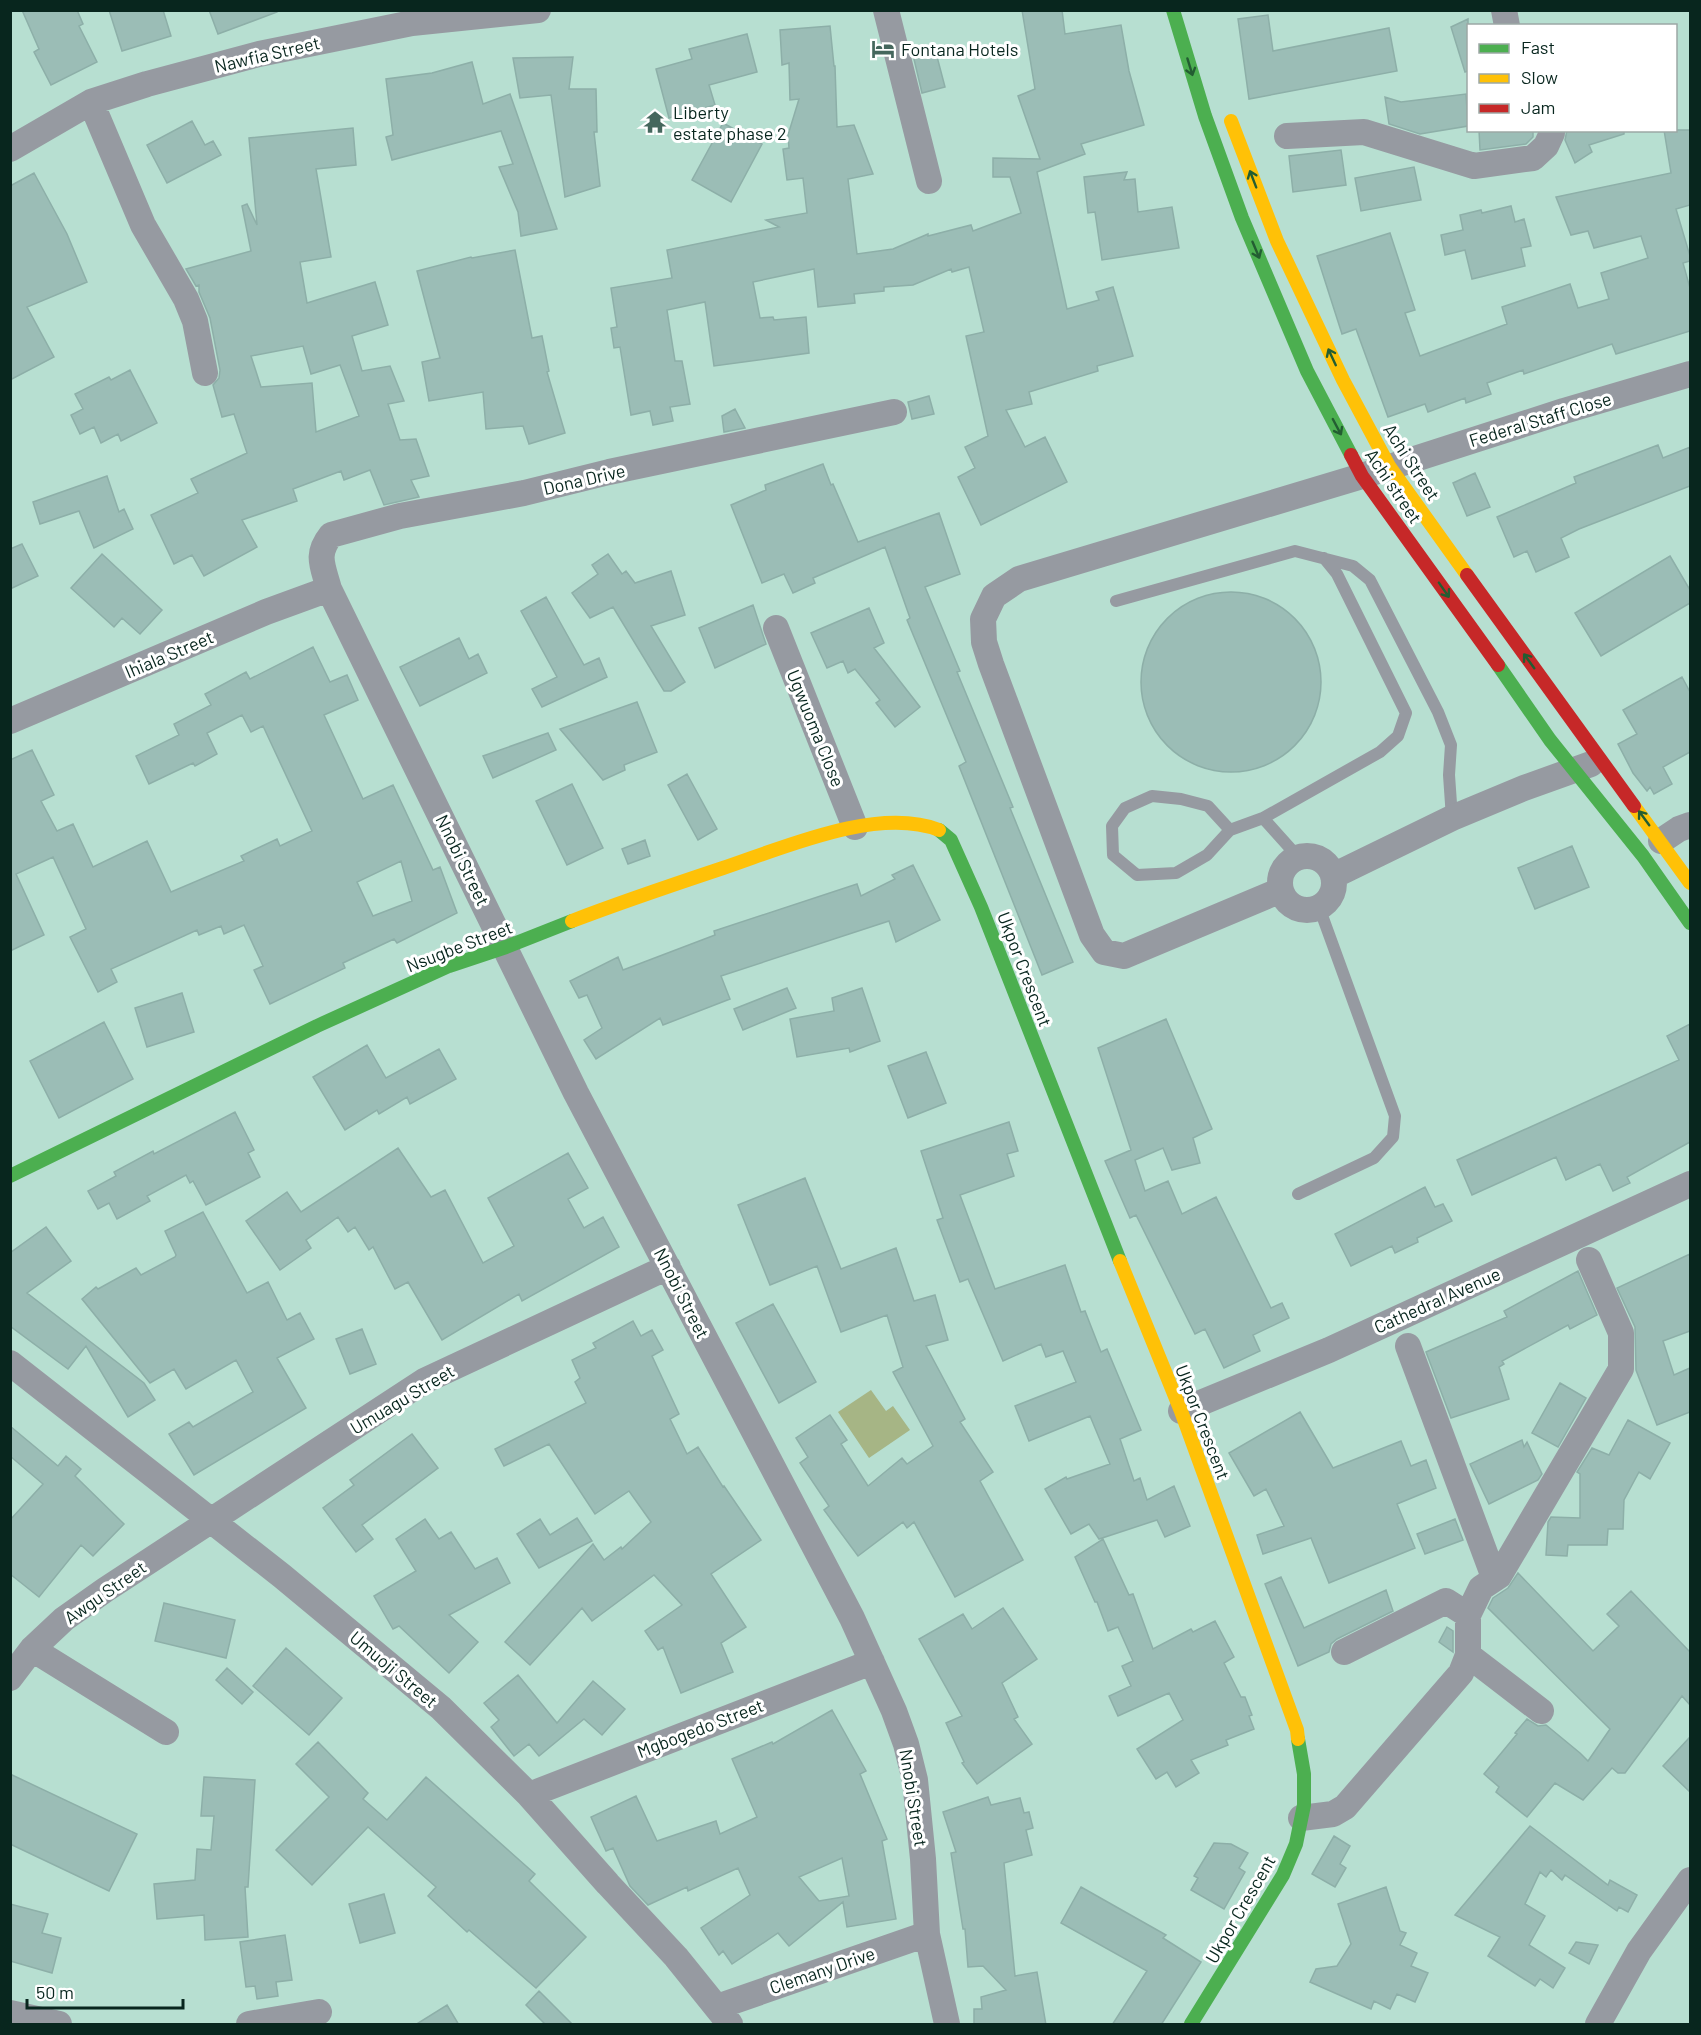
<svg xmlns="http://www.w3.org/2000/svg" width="1701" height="2035" font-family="Barlow,sans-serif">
  <rect width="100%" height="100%" fill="#b7dfd1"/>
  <path fill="#a6b585" d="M871 1390 886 1411 893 1406 910 1430 869 1458 838 1412Z"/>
  <path fill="#9bbdb6" stroke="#8dafa8" stroke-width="1.5" fill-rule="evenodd" d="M22 10H77L83 24 79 26 97 62 51 85 34 52 39 49Z
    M109 10H163L171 36 122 51Z
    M209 10H277V12L218 34Z
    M1022 10H1062L1065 34 1121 25 1129 71 1144 125 1081 144 1085 154 1037 172 1067 309 1099 300 1096 292 1113 287 1133 356 1097 366 1098 371 1029 392 1032 404 1006 410 1025 447 1045 437 1067 482 981 525 958 477 975 468 965 447 988 436 966 336 984 332 969 267 952 272 951 269 913 285 884 287V291L854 294 855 303 818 307 814 269 753 282 760 318 773 317 774 320 806 317 809 353 714 366 705 302 667 310 675 361H682L690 404 670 407 673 421 653 425 650 411 631 415 620 347 614 348 611 328 617 327 611 288 672 278 667 250 779 227 766 220 807 213 803 178 787 180 783 149 789 148 788 135 799 99 790 100 789 63 782 65 780 30 830 26 834 66H835L837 127 854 125 873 174 848 179 857 254 893 249 928 234V236L971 225 973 231 1021 213 1010 177H993V158L1040 159 1018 96 1035 89Z
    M1268 15 1273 51 1389 28 1397 71 1249 99 1238 19Z
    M1468 19V71L1465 72 1451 27Z
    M747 34 757 72 709 85 715 105 669 118 656 69 692 59 689 49Z
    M935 49 945 87 922 93 913 55Z
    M573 57 569 89H596L597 132H594L600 186 565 197 551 95 520 98 513 58Z
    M472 62 483 104 510 94 557 229 521 236 518 212 499 167 513 164 501 131 392 160 386 137 393 135 386 79 432 73Z
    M1466 94 1468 126 1420 134 1389 124 1385 97 1401 102Z
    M192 121 205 145 213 141 221 155 167 183 147 145Z
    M723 123 762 144 731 202 692 180Z
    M353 128 356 165 316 169 331 257 300 262 307 303 375 282 388 325 352 336 362 371 390 366 404 401 388 404 400 440 416 439 429 476 411 480 419 497 384 505 370 470 344 480 341 471 293 489 297 501 242 520 257 547 204 576 192 555 174 564 151 515 198 493 191 479 247 453 234 414 222 417 213 385 219 378 220 370 210 318 199 292V285L196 286 186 269 251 251 242 206 247 204 257 225 249 138ZM303 346 311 374 340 365 359 416 316 432 312 383 261 387 251 356Z
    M1479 130H1533V137L1526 144 1480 150Z
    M1567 130H1624V134L1589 145 1592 152 1575 163 1565 140Z
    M1664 130H1690V205L1676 209 1690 256V261L1683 263 1690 288V331L1616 354 1612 344 1524 374 1523 370 1487 383 1491 394 1466 403 1465 398 1428 412 1425 404 1388 417 1356 329 1342 334 1317 256 1390 233 1415 310 1405 313 1420 356 1507 324 1502 307 1570 284 1578 308 1609 299 1601 273 1648 258 1641 236 1594 248 1588 231 1571 235 1556 197 1671 173Z
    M1341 150 1346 185 1293 192 1289 156Z
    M1414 167 1421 200 1361 211 1355 178Z
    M1127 172 1124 180 1135 179 1138 212 1172 207 1179 248 1102 260 1095 212 1088 213 1084 177Z
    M34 173 67 234 87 282 27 307 54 357 10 380V186Z
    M1511 206 1515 222 1524 219 1531 246 1521 248 1525 266 1472 279 1465 250 1445 255 1441 235 1463 230 1460 215 1481 210 1482 213Z
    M515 250 532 338 542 336 549 371 547 372 565 433 529 444 523 426 486 429 483 392 429 401 422 362 440 358 417 271 471 257 472 258Z
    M130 370 157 423 121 441 118 434 101 443 94 427 80 434 71 415 83 409 75 394 109 377 111 380Z
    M929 396 934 414 912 419 908 402Z
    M735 409 745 428 724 432 722 416Z
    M1658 445 1663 458 1690 447V486L1579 529 1561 538 1569 557 1536 572 1527 551 1514 557 1497 517 1576 483 1574 477Z
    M823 464 831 485 833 484 858 542 939 513 960 574 925 587 960 671 957 672 1013 807 1010 808 1073 962 1042 975 959 766 966 762 907 620 910 618 885 547 813 578 815 583 793 593 784 574 762 583 731 505 766 490 765 485Z
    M1475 473 1490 507 1467 516 1453 483Z
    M107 476 119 512 124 509 133 529 94 548 79 511 40 524 33 502Z
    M22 544 38 576 10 589V549Z
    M102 554 162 610 140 634 122 618 114 627 71 588Z
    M608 554 622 574 626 571 635 583 671 571 685 615 651 626 685 682 671 691H664L613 607 590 618 572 593 598 574 592 565Z
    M1670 556 1690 590V603L1601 656 1575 613Z
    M1141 682a90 90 0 1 1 180 0a90 90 0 1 1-180 0Z
    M546 597 584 665 599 658 607 677 542 707 532 689 557 677 521 611Z
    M753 605 766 644 715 668 699 628Z
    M869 608 884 643 874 648 920 707 895 727 876 703 880 700 855 669 848 673 843 661 827 668 811 633Z
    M459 638 469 659 478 654 487 673 420 706 400 667Z
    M313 647 330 682 347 675 358 700 324 715 363 799 393 785 433 870 440 867 457 913 397 943 394 939 343 963 345 968 270 1004 254 970 263 966 244 925 224 934 221 926 199 935 197 930 111 969 117 982 98 992 70 937 86 929 53 857 16 874 44 935 10 951V760L32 750 54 795 41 801 57 831 73 824 93 867 147 841 171 892 244 861 241 856 277 839 280 846 312 831 263 726 251 732 242 715 207 733 217 754 195 766 193 763 149 784 136 756 179 735 174 724 211 705 205 694 246 672 250 679ZM401 861 412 901 373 916 357 882Z
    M1682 677 1690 692V752L1663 767 1672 784 1654 794 1650 787 1647 791 1633 773 1618 744 1637 734 1623 710Z
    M637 702 657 752 624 765 625 770 603 780 560 729Z
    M548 733 556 750 493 778 483 756Z
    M687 774 717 829 698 840 668 785Z
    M572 784 603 848 567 865 536 801Z
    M645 840 650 856 628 864 622 849Z
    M1572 846 1589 887 1535 909 1518 868Z
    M913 865 940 920 896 942 889 921 721 976 730 999 663 1025 660 1018 596 1059 584 1040 602 1028 587 995 579 998 570 981 618 957 623 970 715 935 714 931 857 884 861 896 895 879 892 875Z
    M787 988 796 1008 743 1030 734 1009Z
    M862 988 880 1041 850 1052 849 1048 797 1057 790 1019 834 1011 832 998Z
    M182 993 194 1032 147 1047 135 1008Z
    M1166 1019 1212 1129 1193 1138 1200 1163 1172 1170 1163 1148 1135 1160 1145 1191 1168 1181 1182 1214 1216 1197 1271 1308 1282 1303 1289 1318 1253 1335 1260 1351 1224 1368 1205 1329 1195 1334 1136 1215 1130 1218 1105 1161 1131 1150 1098 1048Z
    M104 1022 133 1079 59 1118 30 1061Z
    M1690 1024V1142L1627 1177 1630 1183 1613 1191 1600 1164 1566 1180 1556 1157 1472 1195 1457 1160 1679 1060 1667 1036Z
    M367 1045 386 1078 439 1049 456 1079 410 1104 407 1097 379 1114 377 1110 345 1130 313 1077Z
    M926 1052 946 1103 908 1118 888 1066Z
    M235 1112 254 1150 248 1153 260 1177 206 1205 193 1181 190 1183 186 1175 147 1196 150 1201 117 1219 109 1203 98 1209 88 1191 116 1176 114 1172 153 1151 154 1154Z
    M1009 1122 1018 1151 1007 1154 1014 1176 960 1195 995 1289 1065 1265 1081 1312 1085 1311 1101 1352 1107 1349 1141 1430 1120 1439 1134 1481 1140 1478 1147 1500 1174 1486 1190 1526 1165 1537 1157 1520 1099 1539 1089 1524 1071 1534 1045 1489 1066 1477 1067 1479 1110 1464 1090 1416 1029 1441 1015 1406 1076 1382 1063 1351 1046 1357 1041 1344 1003 1361 968 1279 960 1282 937 1220 943 1218 921 1151Z
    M398 1148 431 1197 445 1190 483 1263 514 1246 488 1198 568 1153 588 1188 568 1199 584 1228 603 1217 619 1247 522 1301 519 1294 442 1340 408 1282 395 1289 373 1247 369 1250 355 1227 348 1232 338 1217 306 1240 311 1248 280 1270 246 1221 287 1192 301 1212Z
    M805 1178 841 1269 896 1248 914 1301 935 1295 948 1340 926 1346 965 1419 960 1422 993 1472 980 1481 1023 1560 955 1597 914 1522 907 1528 903 1522 858 1556 824 1510 829 1506 800 1463 808 1457 796 1438 830 1415 847 1440 841 1444 868 1486 902 1458 907 1464 933 1446 893 1372 903 1367 887 1315 841 1332 817 1266 770 1285 738 1205Z
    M1425 1187 1435 1207 1443 1204 1452 1221 1417 1238 1418 1242 1395 1253 1392 1246 1351 1266 1335 1234Z
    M203 1212 247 1293 268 1282 287 1320 300 1313 314 1339 277 1358 306 1408 194 1475 169 1434 189 1422 193 1427 253 1392 236 1360 186 1389 174 1369 150 1383 82 1299 96 1287 98 1289 136 1268 141 1275 175 1257 176 1255 165 1231Z
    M46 1227 71 1261 27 1293 144 1383 155 1400 128 1417 86 1346 68 1369 10 1326V1253Z
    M1690 1254V1331L1663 1341 1674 1375 1690 1368V1412L1657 1425 1636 1370 1635 1327 1617 1288Z
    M1578 1271 1597 1315 1570 1329 1568 1325 1502 1361 1504 1364 1499 1367 1509 1399 1451 1418 1426 1352 1507 1317 1504 1311Z
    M773 1304 816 1382 779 1403 736 1323Z
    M633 1321 641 1336 652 1330 663 1350 652 1356 679 1414 670 1419 687 1454 698 1447 723 1487 724 1486 761 1540 711 1574 746 1627 721 1643 733 1672 681 1693 663 1647 658 1650 645 1631 682 1605 654 1575 592 1621 582 1608 530 1665 505 1642 593 1544 604 1560 621 1547 622 1549 651 1522 629 1491 595 1514 549 1444 504 1466 495 1449 586 1403 575 1382 580 1378 572 1360 596 1348 593 1343Z
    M362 1329 376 1364 350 1374 336 1339Z
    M1560 1383 1586 1398 1558 1447 1532 1433Z
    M1300 1412 1333 1468 1401 1441 1411 1466 1426 1460 1436 1488 1397 1504 1415 1548 1329 1583 1311 1538 1263 1554 1257 1535 1284 1526 1266 1489 1254 1496 1229 1453Z
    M1628 1420 1670 1443 1650 1479 1639 1472 1624 1500 1623 1529H1608L1607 1545H1568L1567 1556 1546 1555 1548 1522 1551 1517 1580 1518V1474L1577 1472 1592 1448 1609 1455Z
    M10 1426 58 1466 66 1456 81 1469 75 1476 124 1524 93 1556 81 1545 39 1597 10 1574V1520L43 1484 10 1456Z
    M412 1434 438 1468 362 1525 373 1539 356 1552 323 1508 354 1485 350 1480Z
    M1522 1440 1524 1447 1527 1442 1542 1474 1538 1480 1489 1504 1470 1464Z
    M577 1518 592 1541 539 1568 517 1534 540 1519 550 1535Z
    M425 1519 439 1539 451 1532 475 1569 497 1558 510 1583 449 1615 478 1642 449 1673 399 1626 393 1629 374 1596 416 1571 396 1539Z
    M1455 1519 1463 1540 1425 1554 1417 1534Z
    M1103 1539 1129 1595 1133 1594 1153 1649 1191 1629 1193 1632 1215 1621 1234 1657 1224 1663 1241 1697H1245L1252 1715 1249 1716 1254 1729 1226 1740 1228 1745 1191 1760 1199 1773 1176 1787 1167 1772 1156 1779 1137 1749 1183 1720 1169 1693 1118 1716 1109 1696 1131 1686 1122 1666 1133 1661 1118 1627 1108 1631 1097 1602H1095L1075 1557Z
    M1518 1573 1593 1651 1619 1626 1607 1614 1631 1591 1690 1652V1705L1682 1696 1625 1773H1618L1612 1768 1583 1800 1555 1783 1527 1817 1496 1792 1499 1787 1484 1774 1517 1734 1515 1733 1527 1719 1538 1726 1546 1725 1580 1753 1588 1761 1610 1729 1488 1608 1493 1598 1508 1588Z
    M1281 1577 1304 1628 1386 1590 1393 1611 1337 1639 1331 1644 1329 1652 1298 1666 1265 1584Z
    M164 1603 235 1620 226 1658 155 1641Z
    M1003 1608 1037 1659 1002 1683 1018 1717 1014 1719 1032 1744 977 1784 962 1763 964 1762 946 1723 962 1716 919 1639 963 1614 972 1629Z
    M1447 1627 1453 1631V1652L1439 1642Z
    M286 1648 342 1698 309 1735 253 1686Z
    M227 1668 253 1692 242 1704 216 1680Z
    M518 1675 557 1723 593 1681 625 1709 602 1735 584 1719 539 1756 529 1744 514 1756 491 1727 499 1720 484 1703Z
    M832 1710 866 1771 860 1774 887 1839 882 1841 896 1919 847 1927 843 1902 789 1946 778 1933 732 1964 723 1951 719 1955 701 1928 750 1895 738 1868 688 1891 687 1887 648 1905 630 1886 613 1848 606 1851 591 1817 636 1796 657 1841 716 1821 720 1834 757 1817 732 1759 772 1742 773 1744ZM842 1858 849 1896 819 1901 799 1877Z
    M1690 1737V1792L1663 1766Z
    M318 1742 368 1793 363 1799 387 1820 426 1777 535 1874 529 1881 586 1937 536 1988 469 1930 467 1932 428 1896 436 1887 368 1827 312 1885 276 1850 329 1797 296 1764Z
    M10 1774 137 1834 109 1891 10 1844Z
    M204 1777 255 1780 248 1887H245L248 1937 205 1940 204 1915 157 1919 154 1884 195 1880 197 1849 211 1850 214 1816H201Z
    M988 1797 991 1805 1020 1798 1024 1813 1029 1812 1033 1828 1026 1830 1032 1855 1004 1863 1015 1976 1037 1972 1046 2025H974V2009H982L981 1997 1006 1990 983 1966 968 1967 965 1929H963L951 1853 956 1852 943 1812Z
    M1530 1826 1608 1885 1610 1880 1637 1895 1628 1912 1619 1907 1617 1911 1565 1875 1562 1880 1551 1870 1546 1877 1540 1872 1525 1904 1545 1916 1529 1945 1565 1968 1553 1988 1540 1979 1535 1986 1488 1956 1500 1937 1455 1915Z
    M1334 1836 1350 1846 1340 1864 1346 1868 1335 1887 1312 1874Z
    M1214 1843 1231 1844 1248 1853 1239 1868 1245 1872 1224 1909 1191 1890 1198 1878 1194 1876Z
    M1081 1887 1166 1935 1163 1938 1201 1962 1161 2025H1112L1147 1971 1061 1923Z
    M1386 1887 1400 1931 1406 1933 1400 1945 1417 1953 1411 1966 1428 1973 1415 2002 1397 1994 1390 2009 1374 2001 1371 2009 1310 1982 1316 1969 1337 1966 1351 1944 1338 1904Z
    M384 1894 395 1933 360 1943 349 1904Z
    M10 1904 48 1914 42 1933 61 1938 52 1973 10 1961Z
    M285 1935 292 1980 276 1982 278 1996 257 1999 255 1986 246 1987 240 1942Z
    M1576 1942 1598 1945 1589 1964 1569 1953Z
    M539 1991 573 2025H546L526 2005Z
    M447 2005 459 2025H415Z"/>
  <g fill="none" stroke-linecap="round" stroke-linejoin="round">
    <path stroke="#969aa1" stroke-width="12" d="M1116 601 1295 551 1353 566 1370 580 1438 712 1451 745 1449 775 1452 818
      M1263 818 1298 857
      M1230 830 1208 806 1181 799 1152 796 1125 808 1112 826 1113 855 1137 875 1176 873 1207 855 1230 830 1263 818 1380 752 1398 736 1406 713 1337 574 1324 558
      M1298 1194 1374 1158 1393 1137 1395 1116 1319 907"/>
    <path stroke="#969aa1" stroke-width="26" d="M886 10 929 181
      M1504 10 1507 26
      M91 102 143 225 186 299 195 321 205 373
      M1287 136 1364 132 1474 166 1533 158 1546 146 1552 133V130
      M10 149 91 102 147 84 259 54 412 23 538 10
      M894 412 609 472 524 493 400 516 331 535C315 555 323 566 329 589L576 1093 852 1618 894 1711 906 1744 915 1780 923 1859 927 1934 947 2024
      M776 628 855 827
      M10 721 266 612 329 589
      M1661 841 1679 829 1690 825
      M1280 883a27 27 0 1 1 54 0a27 27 0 1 1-54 0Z
      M1333 876 1452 818 1524 788 1591 764
      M1281 890 1124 956 1104 952 1092 935 991 664 984 642 983 619 994 596 1019 579 1362 476 1564 411 1690 374
      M1408 1346 1492 1572 1499 1576
      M10 1363 282 1576 441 1708 529 1795 608 1884 676 1957 730 2024
      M1181 1411 1329 1350 1690 1184
      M32 1649 166 1732
      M1344 1652 1446 1601 1468 1615
      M1468 1655 1541 1711
      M10 1678 32 1649 64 1619 105 1590 424 1381 668 1267
      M529 1795 872 1662
      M1301 1818 1333 1814 1345 1807 1461 1673 1468 1655V1615L1481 1588 1499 1576 1621 1369V1333L1589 1260
      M717 2007 927 1934
      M10 2013 59 2024
      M249 2024 319 2012
      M1598 2024 1639 1951 1690 1880"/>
    <path stroke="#4caf50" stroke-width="14" d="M1173 10 1205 116 1242 218 1307 371 1351 455
      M1498 665 1550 740 1643 856 1690 923
      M939 830 951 840 981 907 1120 1261
      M10 1176 317 1026 449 966 506 947 572 921
      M1191 2024 1283 1875 1296 1844 1304 1805V1774L1298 1739"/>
    <path stroke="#ffc107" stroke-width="14" d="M1231 121 1277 241 1343 380 1389 466 1467 575
      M1634 806 1690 883
      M572 921C621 902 672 885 723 868 783 848 877 806 939 830
      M1120 1261 1181 1411 1297 1730 1298 1739"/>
    <path stroke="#c62828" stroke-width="14" d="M1351 455 1362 476 1498 665
      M1467 575 1634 806"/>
  </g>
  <defs><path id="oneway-shaft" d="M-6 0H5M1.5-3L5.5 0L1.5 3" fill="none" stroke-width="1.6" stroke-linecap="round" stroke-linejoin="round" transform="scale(1.5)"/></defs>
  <g stroke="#235d32">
    <use href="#oneway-shaft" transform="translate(1190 67) rotate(73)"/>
    <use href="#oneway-shaft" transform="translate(1253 179) rotate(-111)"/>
    <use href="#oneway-shaft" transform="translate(1256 250) rotate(67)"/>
    <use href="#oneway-shaft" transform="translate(1332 357) rotate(-115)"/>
    <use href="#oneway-shaft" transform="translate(1337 427) rotate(62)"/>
    <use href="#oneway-shaft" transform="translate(1444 590) rotate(55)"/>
    <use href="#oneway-shaft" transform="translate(1529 661) rotate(-126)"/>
    <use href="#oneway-shaft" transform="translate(1644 818) rotate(-126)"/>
  </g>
  <defs>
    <g id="hotel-bare" transform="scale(1.8)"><path d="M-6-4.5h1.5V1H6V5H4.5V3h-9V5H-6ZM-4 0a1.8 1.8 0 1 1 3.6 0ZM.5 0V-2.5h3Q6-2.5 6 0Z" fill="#45675d" stroke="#fff" stroke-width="2.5" paint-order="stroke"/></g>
    <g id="temple-bare" transform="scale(1.8)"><path d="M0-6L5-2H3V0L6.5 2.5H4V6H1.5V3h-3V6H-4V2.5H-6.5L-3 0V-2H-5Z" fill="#45675d" stroke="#fff" stroke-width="2.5" paint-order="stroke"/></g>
  </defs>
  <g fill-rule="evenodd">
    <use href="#hotel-bare" x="883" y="49"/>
    <use href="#temple-bare" x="655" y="122"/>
  </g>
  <g text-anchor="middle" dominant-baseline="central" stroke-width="6" stroke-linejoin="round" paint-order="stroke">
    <g font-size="18" fill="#08261e" stroke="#fff" text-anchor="start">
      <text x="901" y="49">Fontana Hotels</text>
      <text x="673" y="112">Liberty<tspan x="673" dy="21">estate phase 2</tspan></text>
    </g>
    <g font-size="18" fill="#08261e" stroke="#fff">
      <text transform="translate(267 54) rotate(-13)">Nawfia Street</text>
      <text transform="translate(1540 419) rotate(-17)">Federal Staff Close</text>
      <text transform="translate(1412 462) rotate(57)">Achi Street</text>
      <text transform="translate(584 479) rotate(-13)">Dona Drive</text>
      <text transform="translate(1394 486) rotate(56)">Achi street</text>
      <text transform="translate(169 654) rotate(-23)">Ihiala Street</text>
      <text transform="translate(816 728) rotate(68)">Ugwuoma Close</text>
      <text transform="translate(463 860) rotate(64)">Nnobi Street</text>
      <text transform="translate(459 946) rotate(-21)">Nsugbe Street</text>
      <text transform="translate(1025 969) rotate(69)">Ukpor Crescent</text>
      <text transform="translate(682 1293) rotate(63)">Nnobi Street</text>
      <text transform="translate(1437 1300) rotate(-24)">Cathedral Avenue</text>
      <text transform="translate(402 1399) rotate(-31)">Umuagu Street</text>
      <text transform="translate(1203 1422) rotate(69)">Ukpor Crescent</text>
      <text transform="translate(105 1592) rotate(-35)">Awgu Street</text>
      <text transform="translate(394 1669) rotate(40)">Umuoji Street</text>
      <text transform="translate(700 1728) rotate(-21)">Mgbogedo Street</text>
      <text transform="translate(914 1798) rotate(81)">Nnobi Street</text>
      <text transform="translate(1240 1909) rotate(-60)">Ukpor Crescent</text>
      <text transform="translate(822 1970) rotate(-19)">Clemany Drive</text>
    </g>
  </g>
  <rect width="1701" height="2035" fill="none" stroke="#08261e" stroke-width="24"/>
  <rect x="1467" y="24" width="210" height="108" fill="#ffffff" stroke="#9ca8a5" stroke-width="1.5"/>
  <rect x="1479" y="44" width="30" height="9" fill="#4caf50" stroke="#9ca8a5" stroke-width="1.5"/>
  <text x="1521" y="54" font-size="18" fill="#08261e">Fast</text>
  <rect x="1479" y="74" width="30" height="9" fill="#ffc107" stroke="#9ca8a5" stroke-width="1.5"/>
  <text x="1521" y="84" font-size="18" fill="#08261e">Slow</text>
  <rect x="1479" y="104" width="30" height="9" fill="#c62828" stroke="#9ca8a5" stroke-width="1.5"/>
  <text x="1521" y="114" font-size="18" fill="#08261e">Jam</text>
  <path d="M27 1999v9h156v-9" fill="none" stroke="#08261e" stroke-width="3"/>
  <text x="36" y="1999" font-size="18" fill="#08261e" stroke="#ffffff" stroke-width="4.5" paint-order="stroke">50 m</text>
</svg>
